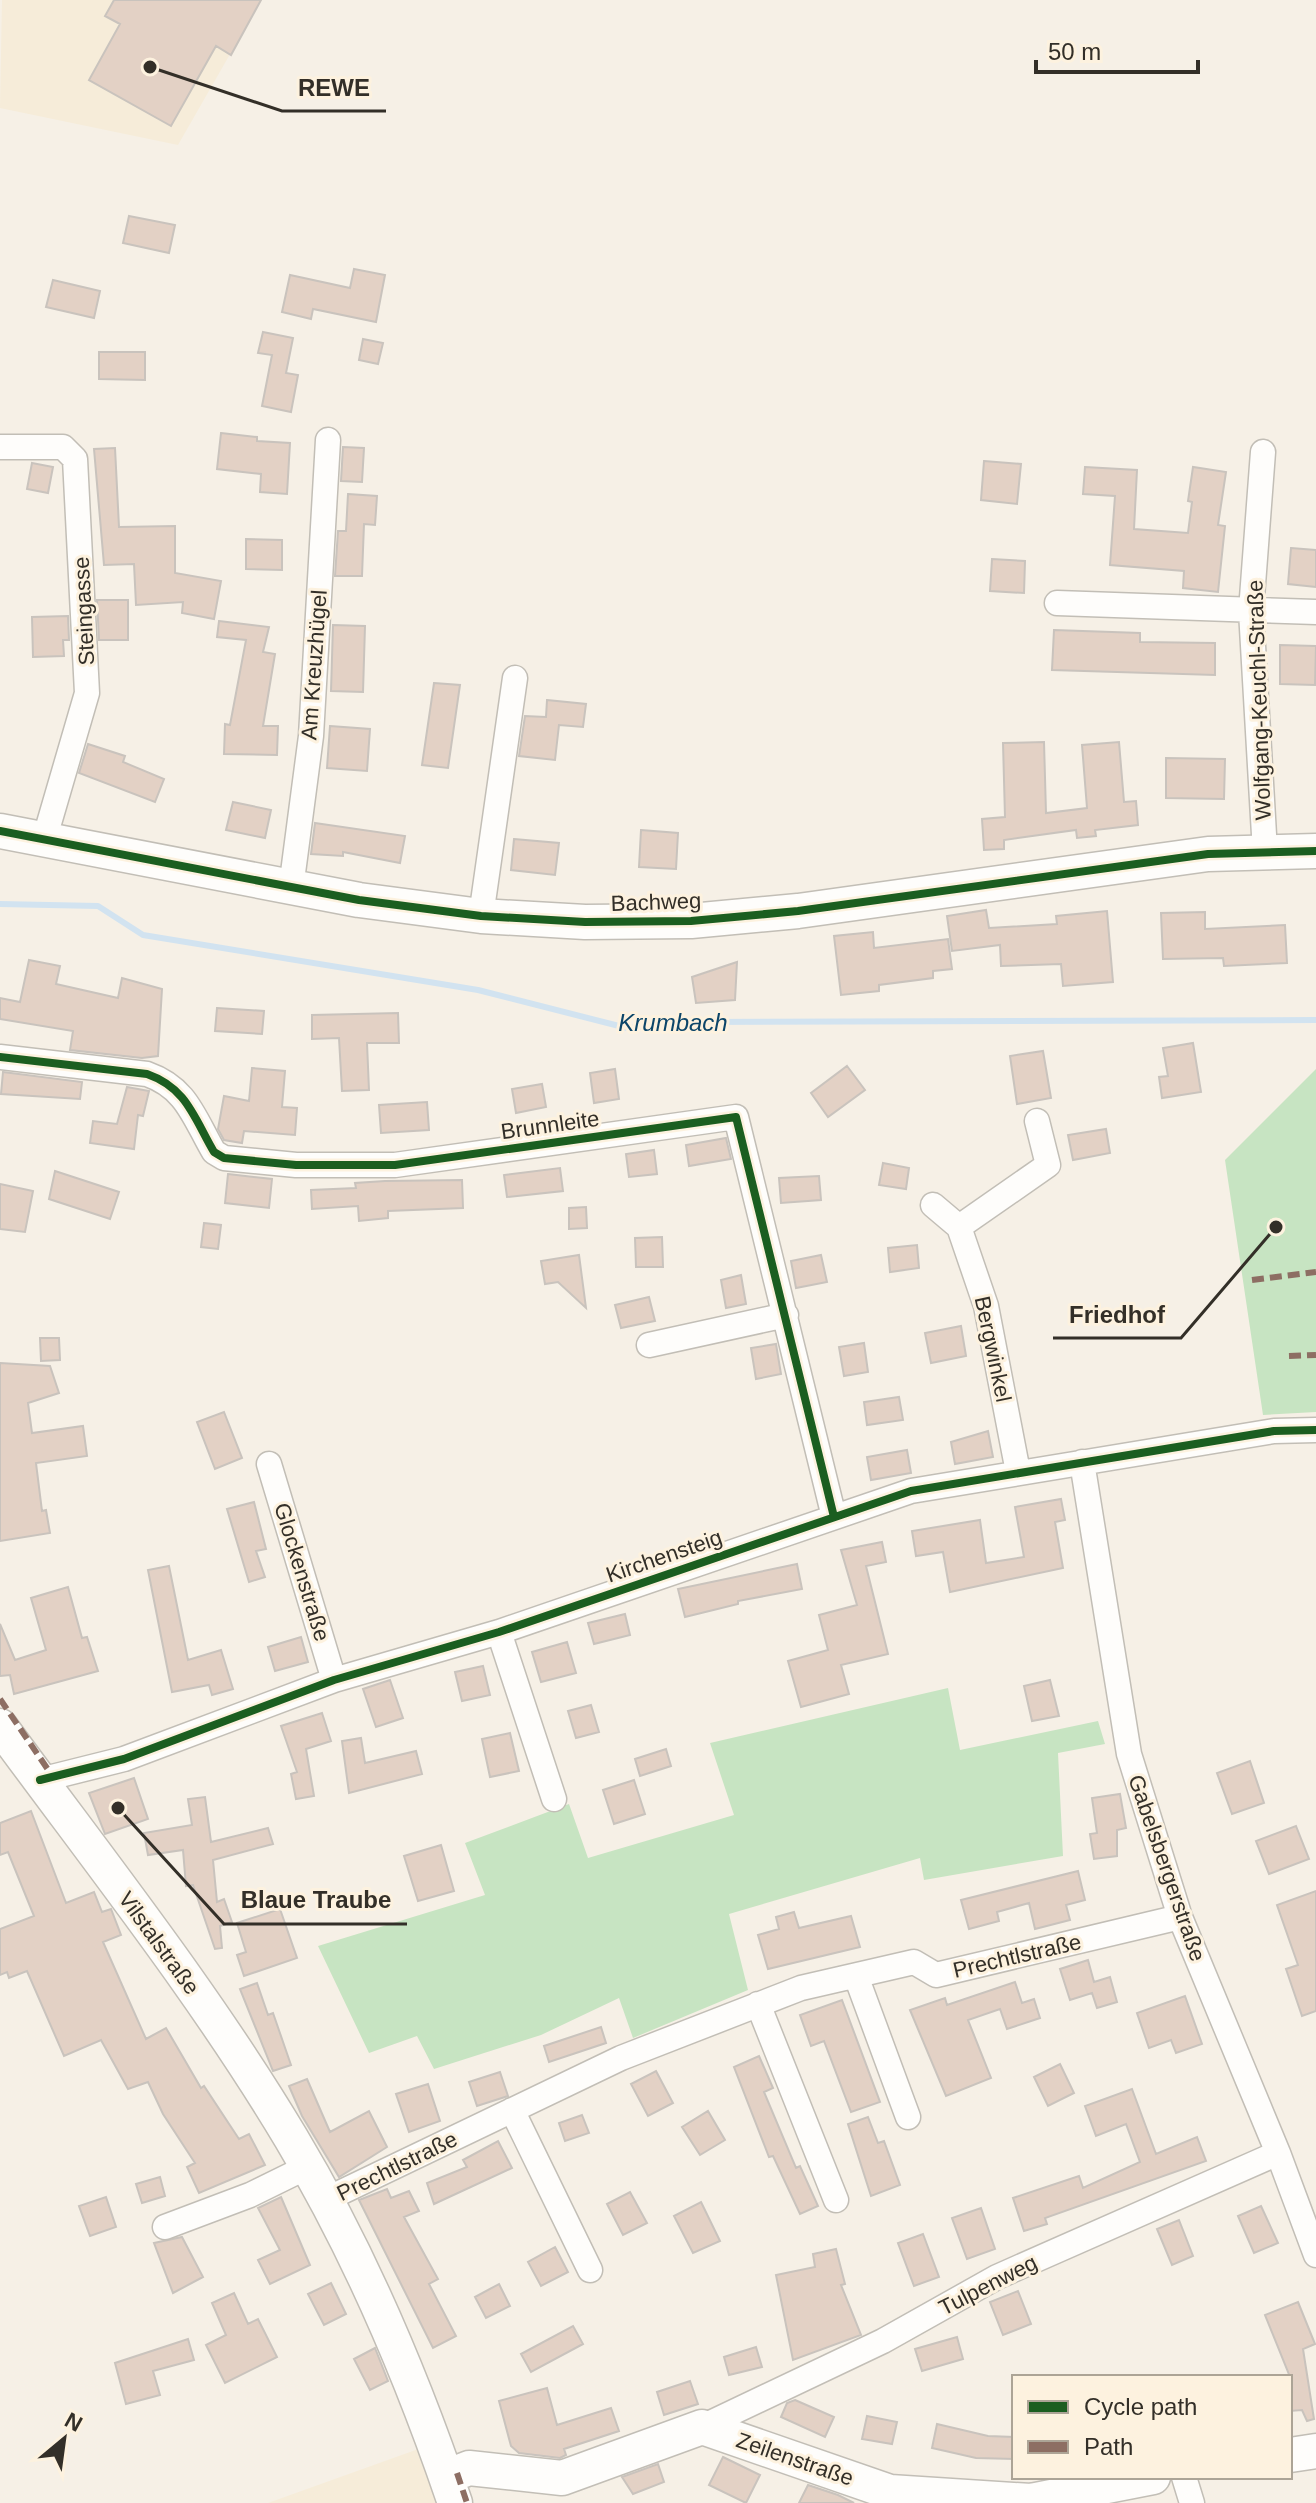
<svg xmlns="http://www.w3.org/2000/svg" width="1316" height="2503" font-family="Arial,sans-serif">
  <rect width="100%" height="100%" fill="#f6f0e6"/>
  <path fill="#f6ecd9" d="M2 0H261L178 145 0 108Z
    M424 2447 442 2503H268Z"/>
  <path fill="#c7e4c2" d="M1316 1069V1412L1263 1415 1225 1160Z
    M948 1688 960 1750 1098 1721 1105 1744 1058 1753 1063 1856 924 1880 920 1858 729 1914 748 1990 633 2038 619 1998 541 2035 434 2069 417 2036 369 2053 318 1946 485 1895 465 1843 569 1804 588 1858 734 1815 710 1743Z"/>
  <g fill="none" stroke-linecap="round" stroke-linejoin="round">
    <path stroke="#d2e3f0" stroke-width="6" d="M0 904 98 906 143 935 478 990 627 1028 697 1022 1316 1020"/>
  </g>
  <path fill="#e3d1c5" stroke="#c9c3bd" stroke-width="2" d="M114 0H261L231 55 216 46 171 126 89 80 120 24 105 16Z
    M129 216 175 225 169 253 123 243Z
    M354 269 385 275 376 322 313 309 311 319 282 312 290 275 350 288Z
    M53 280 100 291 94 318 46 307Z
    M263 332 293 338 286 373 298 375 291 412 262 406 272 355 258 353Z
    M363 339 383 343 378 364 359 360Z
    M99 352H145V380L99 379Z
    M221 433 257 437V441L290 443 287 494 260 492 261 474 217 469Z
    M343 447 364 448 362 482 341 481Z
    M115 448 119 527 175 526V573L221 581 214 619 182 613 183 602 136 605 134 564 104 565 94 449Z
    M984 461 1021 464 1017 504 981 500Z
    M32 463 53 467 48 493 27 489Z
    M1085 467 1137 470 1134 529 1188 533 1192 502 1188 501 1193 467 1226 472 1218 525 1225 526 1218 592 1183 588 1184 571 1110 565 1115 496 1083 494Z
    M348 494 377 496 375 525 364 524 362 576H335L338 531H346Z
    M246 539 282 540V570L246 569Z
    M1291 548 1316 550V587L1288 584Z
    M992 559 1025 561 1024 593 990 591Z
    M97 600H128V640H99Z
    M68 616 69 640H63L64 656 33 657 32 617Z
    M219 621 269 627 263 652 275 654 263 726H278L277 755 224 754 225 724 230 725 246 640 217 637Z
    M333 625 365 626 363 692 331 691Z
    M1054 630 1140 633V642L1215 643V675L1052 670Z
    M1280 645 1316 646 1315 685 1280 684Z
    M434 683 460 685 448 768 422 765Z
    M547 700 586 704 583 727 559 725 555 760 519 756 525 716 546 717Z
    M330 726 370 729 367 771 327 768Z
    M1044 742 1046 813 1087 808 1082 745 1119 742 1124 802 1136 801 1138 825 1095 830 1096 836 1077 838 1076 830 1004 840V849L984 850 982 819 1005 817 1003 743Z
    M88 744 125 756 123 762 164 779 155 802 79 773Z
    M1166 758 1225 759 1224 799 1166 798Z
    M233 802 271 810 265 838 226 830Z
    M315 823 405 836 400 863 343 852V856L311 854Z
    M641 830 678 833 676 869 639 867Z
    M514 839 559 843 555 875 511 870Z
    M986 910 989 928 1057 924 1056 916 1107 911 1113 982 1063 986 1061 964 1001 966 1000 945 952 951 947 916Z
    M1205 912V929L1285 925 1287 963 1224 966 1223 958 1163 959 1161 913Z
    M873 932 874 948 948 939 952 969 933 971V978L879 985V991L841 995 834 936Z
    M29 960 60 966 56 984 118 998 122 978 162 989 158 1056 142 1058 70 1050 73 1031 0 1019V998L20 1002Z
    M737 962 735 1000 696 1003 692 977Z
    M217 1008 264 1011 262 1034 215 1031Z
    M398 1013 399 1043H367L369 1090 342 1091 339 1038 312 1039V1015Z
    M1193 1043 1201 1092 1162 1098 1159 1077 1168 1076 1163 1048Z
    M1043 1051 1051 1098 1017 1104 1010 1056Z
    M847 1066 865 1090 828 1117 811 1093Z
    M252 1068 285 1071 282 1107 297 1108 295 1135 244 1131 242 1143 224 1140 218 1129 224 1096 249 1101Z
    M615 1069 619 1099 594 1103 590 1073Z
    M3 1072 82 1082 80 1099 1 1094Z
    M542 1084 546 1107 516 1113 512 1089Z
    M127 1087 149 1091 143 1116 138 1115 134 1149 90 1143 93 1121 117 1124Z
    M427 1102 429 1130 381 1133 379 1105Z
    M1106 1129 1110 1153 1073 1160 1068 1135Z
    M726 1138 731 1159 689 1166 686 1145Z
    M654 1150 657 1174 629 1177 626 1154Z
    M883 1163 909 1168 906 1189 879 1185Z
    M560 1168 563 1191 507 1197 504 1175Z
    M55 1171 119 1192 110 1219 49 1199Z
    M228 1174 272 1179 269 1208 225 1203Z
    M819 1176 821 1200 781 1203 779 1178Z
    M462 1180 463 1208 388 1211V1218L359 1221 358 1206 312 1209 311 1190 356 1188 355 1183 385 1181Z
    M0 1184 33 1191 25 1232 0 1229Z
    M586 1207 587 1228 569 1229V1208Z
    M204 1223 221 1225 218 1249 201 1247Z
    M662 1237 663 1267H636L635 1238Z
    M917 1245 919 1268 890 1272 888 1248Z
    M579 1255 586 1308 558 1282 545 1284 541 1261Z
    M821 1255 827 1282 796 1288 791 1261Z
    M741 1275 746 1304 726 1308 721 1280Z
    M649 1297 655 1321 621 1328 615 1305Z
    M961 1326 966 1356 931 1363 925 1333Z
    M40 1338H59L60 1360 41 1361Z
    M864 1343 868 1372 844 1376 839 1347Z
    M776 1344 781 1374 756 1379 751 1348Z
    M0 1363 50 1366 59 1393 28 1403 32 1433 83 1426 87 1456 36 1463 42 1511 46 1510 50 1533 0 1541Z
    M899 1397 903 1420 867 1425 864 1402Z
    M224 1412 242 1458 215 1469 197 1422Z
    M988 1431 993 1457 955 1464 951 1442Z
    M907 1450 911 1473 871 1480 867 1457Z
    M1061 1499 1065 1520 1055 1522 1063 1568 950 1592 943 1552 916 1556 912 1531 980 1520 986 1563 1024 1557 1015 1507Z
    M254 1502 266 1549 256 1551 265 1577 249 1582 227 1509Z
    M882 1542 886 1562 866 1566 888 1654 841 1665 849 1694 801 1707 788 1661 828 1650 819 1615 857 1605 841 1550Z
    M797 1564 802 1589 738 1601V1604L685 1617 678 1589Z
    M169 1566 188 1660 221 1650 233 1689 212 1695 209 1685 172 1692 148 1570Z
    M68 1587 82 1638 87 1637 98 1671 14 1694 10 1675 0 1676V1624L15 1660 46 1650 31 1598Z
    M625 1614 630 1635 594 1644 588 1623Z
    M301 1637 308 1662 275 1671 268 1647Z
    M567 1642 576 1673 541 1682 532 1652Z
    M483 1666 490 1695 462 1701 455 1672Z
    M390 1680 403 1718 376 1727 363 1689Z
    M1050 1680 1059 1716 1032 1721 1024 1686Z
    M591 1705 599 1732 576 1738 568 1711Z
    M322 1713 331 1741 306 1749 314 1796 296 1799 291 1774 297 1772 281 1726Z
    M510 1733 519 1771 490 1777 482 1739Z
    M361 1738 365 1763 416 1751 422 1774 349 1793 342 1741Z
    M666 1749 671 1766 640 1776 635 1759Z
    M1250 1761 1264 1803 1232 1814 1217 1773Z
    M134 1778 148 1819 105 1834 89 1793Z
    M634 1780 645 1814 614 1824 603 1790Z
    M1120 1794 1126 1828 1117 1830V1856L1094 1859 1090 1834 1097 1833 1092 1798Z
    M205 1797 211 1842 268 1828 273 1844 213 1860 217 1902 224 1899 232 1922 220 1926 222 1948 215 1949 193 1885 186 1886 183 1850 148 1855 144 1833 192 1825 188 1799Z
    M31 1811 66 1903 94 1892 102 1912 111 1909 121 1935 103 1942 146 2039 166 2028 201 2088 204 2086 239 2139 249 2134 265 2165 199 2193 187 2167 195 2163 163 2114 148 2082 128 2089 101 2040 64 2056 27 1971 9 1978 7 1972 0 1975V1929L34 1916 8 1852 0 1855V1823Z
    M1296 1826 1309 1859 1269 1874 1256 1841Z
    M441 1845 454 1891 418 1901 404 1856Z
    M1078 1871 1085 1900 1066 1905 1070 1920 1035 1929 1029 1903 997 1912 999 1921 969 1929 961 1900Z
    M1316 1891V2011L1302 2016 1286 1969 1298 1965 1277 1905Z
    M280 1909 297 1958 244 1976 237 1955 246 1952 237 1923Z
    M794 1912 799 1928 851 1916 860 1947 768 1969 758 1935 779 1929 776 1917Z
    M1088 1960 1094 1982 1110 1977 1117 2002 1097 2008 1092 1993 1070 2000 1060 1969Z
    M1015 1982 1022 2003 1034 1999 1040 2018 1007 2029 1000 2009 968 2020 991 2078 946 2096 910 2010 945 1998 947 2005Z
    M257 1983 268 2015 273 2013 291 2065 273 2071 240 1989Z
    M1185 1996 1202 2044 1176 2053 1171 2040 1149 2048 1137 2013Z
    M842 2000 880 2102 851 2112 824 2041 811 2046 800 2015Z
    M601 2027 606 2043 549 2062 544 2046Z
    M759 2056 773 2088 764 2092 796 2168 800 2166 818 2206 800 2214 773 2156 769 2157 734 2067Z
    M1060 2064 1074 2093 1048 2106 1034 2077Z
    M656 2071 673 2103 648 2116 631 2084Z
    M500 2072 508 2096 477 2106 469 2082Z
    M307 2079 330 2132 369 2111 387 2147 339 2177 302 2116 289 2086Z
    M428 2084 440 2121 409 2132 396 2094Z
    M1132 2089 1156 2154 1197 2137 1206 2161 1045 2218 1047 2224 1024 2231 1013 2198 1079 2176 1083 2188 1140 2162 1126 2124 1096 2136 1085 2106Z
    M708 2111 725 2140 700 2155 682 2127Z
    M582 2115 589 2133 565 2141 559 2123Z
    M868 2117 878 2143 884 2141 900 2185 871 2196 848 2124Z
    M498 2141 512 2168 434 2204 427 2183 467 2167 463 2160Z
    M160 2177 165 2196 142 2203 136 2184Z
    M387 2189 391 2198 409 2191 419 2211 404 2217 438 2279 429 2284 456 2336 433 2348 359 2200Z
    M630 2192 647 2223 623 2235 607 2204Z
    M106 2197 116 2227 90 2236 79 2206Z
    M281 2197 310 2265 270 2284 258 2260 280 2250 258 2208Z
    M701 2202 720 2241 693 2253 674 2216Z
    M1261 2206 1278 2243 1254 2253 1238 2216Z
    M981 2208 995 2249 967 2259 952 2218Z
    M1179 2220 1193 2256 1172 2265 1157 2229Z
    M923 2234 939 2277 914 2286 898 2243Z
    M182 2237 203 2277 173 2293 154 2243Z
    M555 2247 568 2272 541 2286 528 2262Z
    M836 2249 845 2284 841 2285 861 2335 793 2360 776 2275 815 2267 813 2254Z
    M331 2283 346 2314 324 2325 308 2294Z
    M499 2284 510 2306 486 2318 475 2297Z
    M1018 2291 1031 2324 1003 2335 990 2302Z
    M234 2293 248 2324 258 2319 277 2357 225 2383 206 2345 226 2335 212 2303Z
    M1298 2302 1315 2344 1303 2349 1314 2419 1307 2421 1302 2410 1290 2411V2377L1265 2315Z
    M573 2326 583 2344 531 2372 521 2354Z
    M957 2337 963 2359 922 2371 915 2349Z
    M188 2339 194 2360 153 2371 160 2395 126 2404 115 2363Z
    M756 2347 762 2367 729 2375 724 2357Z
    M375 2348 388 2381 370 2390 354 2359Z
    M690 2381 698 2404 664 2415 657 2392Z
    M547 2388 557 2425 611 2408 619 2431 564 2449 566 2455 560 2458 519 2453 511 2446 499 2401Z
    M795 2400 834 2417 825 2437 781 2417 787 2403Z
    M867 2416 897 2422 892 2444 862 2439Z
    M937 2424 988 2436 1014 2437V2459L976 2458 932 2448Z
    M723 2457 760 2475 746 2503 709 2485Z
    M658 2464 664 2482 633 2494 622 2477Z
    M808 2485 838 2495 854 2503H799Z"/>
  <g fill="none" stroke-linecap="round" stroke-linejoin="round">
    <g stroke="#c2beb6" stroke-width="27">
      <path id="street" d="M0 447H63L75 459 87 693 45 837
        M1263 452 1251 611 1265 852
        M1057 603 1316 612
        M291 888 311 736 328 440
        M481 916 515 678
        M0 1057 147 1074C187 1088 194 1118 214 1152L224 1158 296 1165H395L736 1117 834 1517
        M933 1205 959 1227 986 1306 1018 1472
        M959 1227 1048 1165 1037 1121
        M649 1345 786 1315
        M1082 1462 1129 1754 1180 1917 1278 2153 1316 2255
        M269 1464 334 1680
        M499 1632 554 1799
        M40 1780 124 1759 334 1680 499 1632 911 1491 1274 1431 1316 1430
        M856 1976 908 2117
        M758 2004 836 2200
        M512 2110 590 2270
        M325 2200 621 2058 801 1988 914 1962 936 1975 1180 1917
        M165 2227 250 2195 307 2167
        M702 2427 883 2341 997 2277 1278 2153
        M1184 2477 1192 2503"/>
    </g>
    <g stroke="#c2beb6" stroke-width="37">
      <path id="secondary" d="M0 831 359 900 481 916 585 922 691 921 798 911 1208 854 1316 851
        M0 1726C99 1861 205 1994 291 2138 360 2253 412 2376 455 2503
        M1290 2455 1316 2451
        M446 2477 469 2468 562 2478 702 2427 890 2492 1031 2501 1153 2477"/>
    </g>
    <use href="#street" stroke="#fefdfb" stroke-width="24"/>
    <use href="#secondary" stroke="#fefdfb" stroke-width="34"/>
    <path stroke="#8d6e63" stroke-width="6" stroke-dasharray="12 6" stroke-linecap="butt" d="M1252 1280 1316 1272
      M1289 1356 1316 1355
      M0 1699 53 1777
      M457 2473 467 2503"/>
    <g stroke="#fdf2df" stroke-width="13">
      <path id="cycleway" d="M0 831 359 900 481 916 585 922 691 921 798 911 1208 854 1316 851
        M0 1057 147 1074C187 1088 194 1118 214 1152L224 1158 296 1165H395L736 1117 834 1517
        M40 1780 124 1759 334 1680 499 1632 911 1491 1274 1431 1316 1430"/>
    </g>
    <use href="#cycleway" stroke="#1b5e20" stroke-width="8"/>
  </g>
  <g text-anchor="middle" dominant-baseline="central" stroke-width="6" stroke-linejoin="round" paint-order="stroke">
    <g font-size="22" fill="#332f28" stroke="#fdf2df">
      <text transform="translate(84 611) rotate(-93)">Steingasse</text>
      <text transform="translate(314 665) rotate(-86)">Am Kreuzhügel</text>
      <text transform="translate(1259 700) rotate(-92)">Wolfgang-Keuchl-Straße</text>
      <text transform="translate(656 902) rotate(-2)">Bachweg</text>
      <text transform="translate(550 1125) rotate(-8)">Brunnleite</text>
      <text transform="translate(993 1349) rotate(78)">Bergwinkel</text>
      <text transform="translate(664 1556) rotate(-19)">Kirchensteig</text>
      <text transform="translate(302 1572) rotate(73)">Glockenstraße</text>
      <text transform="translate(1167 1868) rotate(71)">Gabelsbergerstraße</text>
      <text transform="translate(159 1943) rotate(54)">Vilstalstraße</text>
      <text transform="translate(1017 1956) rotate(-13)">Prechtlstraße</text>
      <text transform="translate(397 2166) rotate(-26)">Prechtlstraße</text>
      <text transform="translate(988 2285) rotate(-27)">Tulpenweg</text>
      <text transform="translate(795 2459) rotate(19)">Zeilenstraße</text>
    </g>
    <g font-size="24" font-style="italic" fill="#0c4569" stroke="#fdf2df">
      <text x="673" y="1022">Krumbach</text>
    </g>
  </g>
  <path fill="none" stroke="#332f28" stroke-width="3" d="M150 67L282 111H386M1276 1227L1181 1338H1053M118 1808L224 1924H407"/>
  <g fill="#332f28" stroke="#fdf2df" stroke-width="3">
    <circle cx="150" cy="67" r="8"/>
    <circle cx="1276" cy="1227" r="8"/>
    <circle cx="118" cy="1808" r="8"/>
  </g>
  <g font-size="24" text-anchor="middle" font-weight="bold" fill="#332f28" stroke="#fdf2df" stroke-width="6" stroke-linejoin="round" paint-order="stroke">
    <text x="334" y="96">REWE</text>
    <text x="1117" y="1323">Friedhof</text>
    <text x="316" y="1908">Blaue Traube</text>
  </g>
  <rect x="1012" y="2375" width="280" height="104" fill="#fdf2df" stroke="#aca496" stroke-width="2"/>
  <rect x="1028" y="2401" width="40" height="12" fill="#1b5e20" stroke="#aca496" stroke-width="2"/>
  <text x="1084" y="2415" font-size="24" fill="#332f28">Cycle path</text>
  <rect x="1028" y="2441" width="40" height="12" fill="#8d6e63" stroke="#aca496" stroke-width="2"/>
  <text x="1084" y="2455" font-size="24" fill="#332f28">Path</text>
  <g transform="translate(64 2439) rotate(29)" stroke="#fdf2df" stroke-width="6" paint-order="stroke">
  <path d="M0-6L14 30L0 20L-14 30Z" fill="#332f28"/>
  <text y="-12" font-size="22" font-weight="bold" text-anchor="middle" fill="#332f28">N</text>
  </g>
  <path d="M1036 60v12h162v-12" fill="none" stroke="#332f28" stroke-width="4"/>
  <text x="1048" y="60" font-size="24" fill="#332f28" stroke="#fdf2df" stroke-width="6" paint-order="stroke">50 m</text>
</svg>
